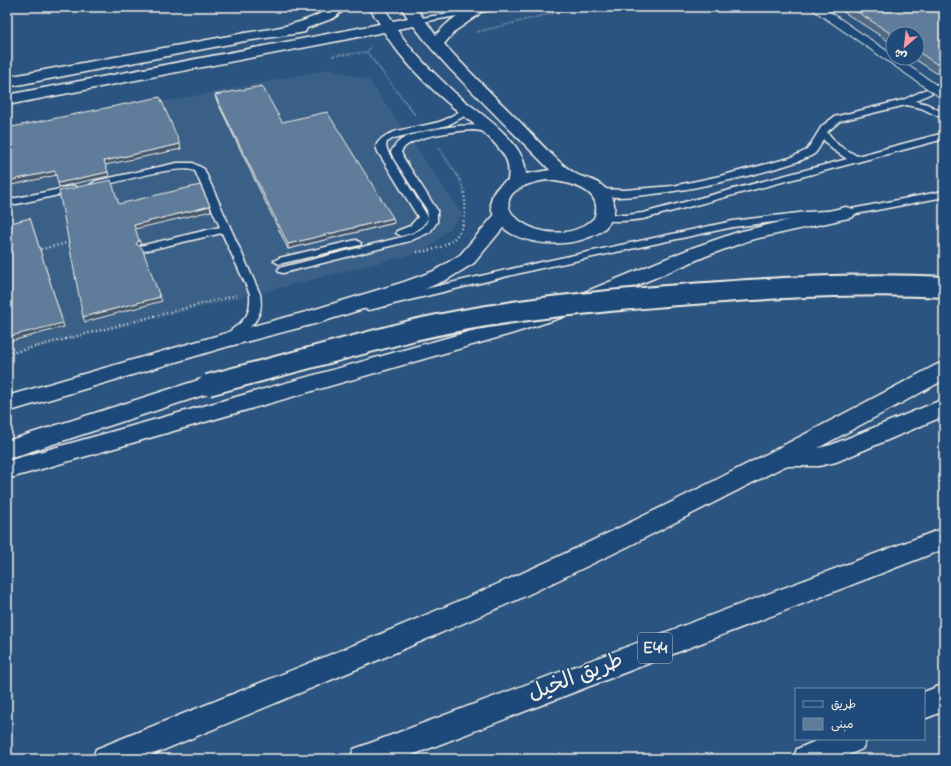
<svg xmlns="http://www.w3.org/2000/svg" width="951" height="766" font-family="'Indie Flower','Playpen Sans Arabic',sans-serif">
  <rect width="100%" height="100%" fill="#2c5481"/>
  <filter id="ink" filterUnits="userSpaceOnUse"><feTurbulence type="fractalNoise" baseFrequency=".025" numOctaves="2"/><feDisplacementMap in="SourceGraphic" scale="8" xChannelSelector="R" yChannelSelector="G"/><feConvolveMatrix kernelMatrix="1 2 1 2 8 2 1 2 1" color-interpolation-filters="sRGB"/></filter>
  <g filter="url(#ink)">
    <path fill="#3b6088" d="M331 69 369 80 463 215 426 251 7 356V133Z"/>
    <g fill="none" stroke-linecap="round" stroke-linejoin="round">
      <g stroke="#f4f1e8" stroke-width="3">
        <path id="service" d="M484 7H502L498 9 416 23 412 21 416 19Z
          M944 81V87L915 101 927 104 944 113V119L921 108 906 105 840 121 827 132 838 145 857 156 944 133V139L643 219C633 220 605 224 599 217L604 214 626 215 643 213 847 159 832 149 823 139C821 144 818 151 814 154 791 170 611 211 594 192L599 189 624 190 673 186 720 176 790 158 807 150 822 126 834 117 903 100Z
          M467 108 470 109 471 111 470 113 448 125 394 138 387 142 386 146 388 152 428 217 427 210 394 159 391 152C394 147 396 143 401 140 420 129 471 122 492 127L494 129C489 134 479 130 473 130 456 131 408 136 401 152L404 159 437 210V222L430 232 410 241 283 273 279 272 278 270 279 268 402 237C413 233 426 230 428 218 422 229 413 233 401 236L396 233 397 231 410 226 418 217 378 152 376 146C384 127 424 128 442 121 450 118 458 111 467 108Z
          M177 163H193L204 169 260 294C261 301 262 309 258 316 254 326 233 345 222 342L220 339C223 335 226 333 230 331 246 320 251 314 250 294L222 233 144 251 139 248 140 246 220 227 195 171C180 163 115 183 96 187L91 184 96 181Z
          M74 186 79 189 77 191 7 206V200Z
          M944 191V197L846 216 807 218 733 227 537 269 369 310 365 309 363 306 365 303 369 302 537 263 733 221 807 212 846 210Z
          M356 240 361 243 360 245 279 264 274 261 279 258Z"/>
      </g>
      <g stroke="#f4f1e8" stroke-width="3">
        <path id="minor" d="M503 211 510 213 512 217 474 263 448 279 418 292 318 323 226 347 7 412V396L223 334 306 312 404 282 434 271 460 255 496 213Z"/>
      </g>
      <g stroke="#f4f1e8" stroke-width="3">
        <path id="secondary" d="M331 7H347L334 18 307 28 305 32 300 33 245 41 7 87V77L245 33C273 29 307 24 331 7Z
          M369 7H383L393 21 408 18 402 9 403 7H415L436 35C445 25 464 6 478 9L480 12 478 15 455 31 444 44C468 71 493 95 518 120 535 137 556 162 576 174 579 176 584 177 587 178 599 182 613 191 614 204 616 215 609 226 600 232 575 247 538 247 512 234 489 221 481 194 508 180 509 172 509 164 505 157 493 137 472 123 454 108 428 87 402 60 384 32L7 105V95L380 24ZM414 26 431 48 450 69 550 170 526 174C525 140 478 113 455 93 435 74 412 53 397 29ZM547 180C567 182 606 189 594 218 549 262 456 194 547 180Z"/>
      </g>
      <g stroke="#f4f1e8" stroke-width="3">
        <path id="motorway" d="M846 207 853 209 855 213 853 217 750 240 706 256 560 318 514 333 7 479V461L500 323 546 308 692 248 738 232Z
          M944 362V380L818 448 831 445 944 399V416L836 462 819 466H785L629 546 519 599 369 664 142 759H92L96 749C231 694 367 642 500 583 649 517 793 441 936 365Z
          M208 377 216 379 219 385 216 391 7 459V441Z
          M944 528V549L402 759H350L354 749 365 745Z
          M944 684V711L924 719V692Z
          M820 739H867L862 749 840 759H793L797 749Z"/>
      </g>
      <path stroke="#f4f1e8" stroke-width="2" stroke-dasharray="0.5 2" stroke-linecap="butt" d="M477 32 577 7
        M370 48 367 52 415 115
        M332 56 367 52
        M438 147 459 178 465 194"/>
      <path stroke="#f4f1e8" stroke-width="2.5" stroke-dasharray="1 3" stroke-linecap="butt" d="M37 250 71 242
        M417 252C454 249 470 231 464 193
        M7 354 237 295"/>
      <use href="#service" fill="#1f4a7a" fill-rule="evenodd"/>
      <use href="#minor" fill="#1f4a7a" fill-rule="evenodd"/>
      <use href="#secondary" fill="#1f4a7a" fill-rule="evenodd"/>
      <use href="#motorway" fill="#1f4a7a" fill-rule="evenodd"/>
      <g stroke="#f4f1e8" stroke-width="10" stroke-linecap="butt">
        <path id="service-bridge" d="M816 7 944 95"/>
      </g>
      <g stroke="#f4f1e8" stroke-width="24" stroke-linecap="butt">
        <path id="motorway-bridge" d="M208 385 414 330C497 311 582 303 666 296 759 289 851 282 944 287"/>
      </g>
      <use href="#service-bridge" stroke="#1f4a7a" stroke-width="8"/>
      <use href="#motorway-bridge" stroke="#1f4a7a" stroke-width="20"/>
    </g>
    <path fill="#516a84" stroke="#f4f1e8" d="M836 7H944V78L913 58H917V34H893V44Z
      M215 95 282 122 394 223 288 249 216 99Z"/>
    <path fill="#42566c" stroke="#f4f1e8" d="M180 144 181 149 105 165 104 161Z
      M55 171 57 175 7 186V181Z
      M108 172 109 176 59 187 58 183Z
      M210 206 211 211 135 229 134 225Z
      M393 218 394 223 288 249V244Z
      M31 222 64 327 7 342V337Z
      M139 240 141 244 138 248 136 244Z
      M160 297 162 301 85 322 83 317Z"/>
    <path fill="#5e7b9a" stroke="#f4f1e8" d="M850 7H944V69L917 51V34H893V35Z
      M262 86 282 122 327 112 393 218 288 244 215 95Z
      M160 97 180 144 104 161 108 172 58 183 55 171 7 181V128Z
      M111 180 119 204 200 185 210 206 134 225 139 240 136 244 142 248 160 297 83 317 59 191Z
      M30 218 63 323 7 337V224Z"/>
  </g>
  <g text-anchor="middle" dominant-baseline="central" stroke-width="3.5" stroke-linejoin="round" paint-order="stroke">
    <rect fill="#1f4a7a" stroke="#b4bfc7" stroke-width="1" x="638" y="633" width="34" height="30" rx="3"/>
    <g font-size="17" font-weight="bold" fill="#f4f1e8">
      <text x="655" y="648">E44</text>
    </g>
    <g font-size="22" fill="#f4f1e8" stroke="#1f4a7a">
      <text transform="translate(576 678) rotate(-21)">طريق الخيل</text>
    </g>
  </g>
  <rect width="951" height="766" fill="none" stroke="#1f4a7a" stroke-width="24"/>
  <rect x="12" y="12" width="927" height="742" fill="none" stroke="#f4f1e8" stroke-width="1.5" filter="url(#ink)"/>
  <rect x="795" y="688" width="130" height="52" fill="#1f4a7a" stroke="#748da6"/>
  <rect x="803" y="701" width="20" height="6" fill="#1f4a7a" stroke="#748da6"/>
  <text x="831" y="708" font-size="12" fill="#f4f1e8">طريق</text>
  <rect x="803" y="718" width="20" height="12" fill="#5e7b9a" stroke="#748da6"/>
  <text x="831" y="728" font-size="12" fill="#f4f1e8">مبنى</text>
  <g transform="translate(905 46) rotate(208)"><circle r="19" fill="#1f4a7a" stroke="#748da6"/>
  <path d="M0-3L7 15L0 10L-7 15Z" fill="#ff9aa2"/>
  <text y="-6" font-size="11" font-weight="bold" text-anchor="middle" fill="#f4f1e8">ش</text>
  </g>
</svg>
